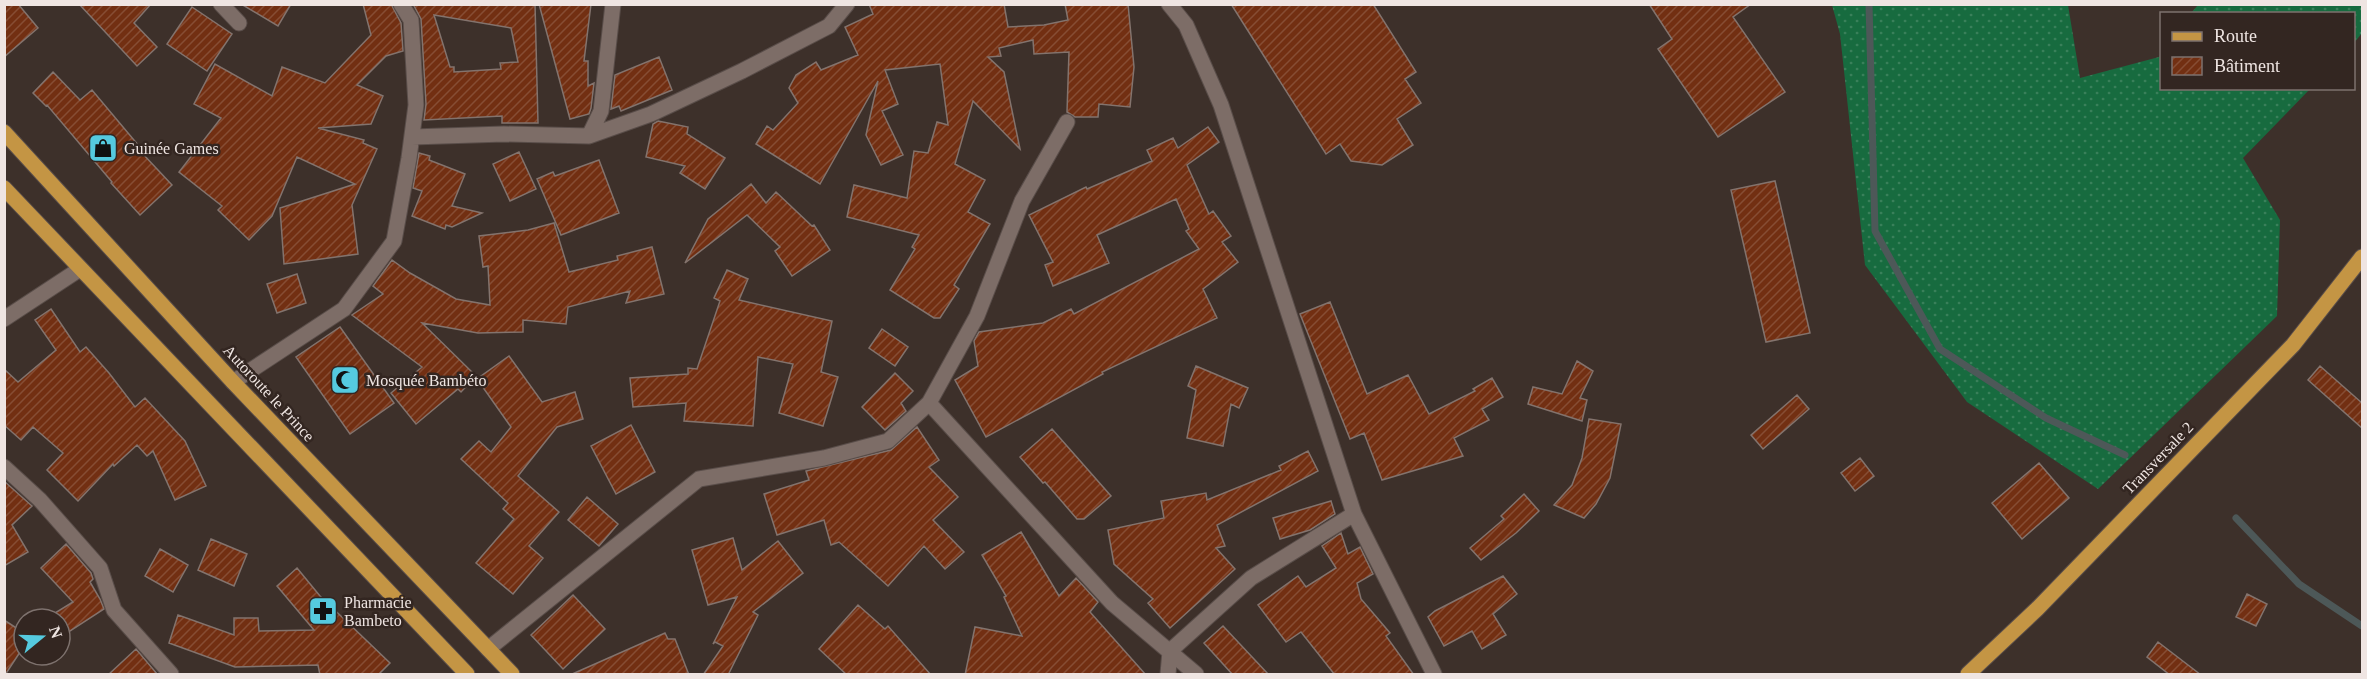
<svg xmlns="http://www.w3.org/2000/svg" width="2367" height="679" font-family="Georgia,serif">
  <defs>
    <pattern id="grass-dots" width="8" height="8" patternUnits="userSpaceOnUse" patternTransform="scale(1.5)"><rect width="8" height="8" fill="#176b3f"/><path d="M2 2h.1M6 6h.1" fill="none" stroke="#39805a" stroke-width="1.8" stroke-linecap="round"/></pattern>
    <pattern id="building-hatch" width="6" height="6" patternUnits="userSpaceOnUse" patternTransform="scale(1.5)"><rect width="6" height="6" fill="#722f12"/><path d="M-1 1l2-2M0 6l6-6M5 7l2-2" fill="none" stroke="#864d34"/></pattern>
  </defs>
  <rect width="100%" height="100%" fill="#3d302a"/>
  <path fill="url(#grass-dots)" d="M1832 5H2068L2080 78 2159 57 2161 53 2162 88 2310 89 2243 158 2280 220 2277 316 2098 489 1967 402 1865 265 1840 34Z
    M2198 5H2362V33L2354 43V14L2191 13Z"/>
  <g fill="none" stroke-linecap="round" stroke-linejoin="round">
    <path stroke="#4d5858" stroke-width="7" d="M1869 4 1875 231 1940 349 2046 418 2125 455
      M2236 518 2299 584 2362 626"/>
  </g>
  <path fill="url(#building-hatch)" stroke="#83736d" stroke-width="1.5" fill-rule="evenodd" d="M4 4H18L38 28 4 57Z
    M79 4H151L134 23 157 47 137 66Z
    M241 4H291L278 26Z
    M363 4H391L401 23 403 51 386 56 357 85 383 96 371 124 318 128 364 140 363 143 377 149 352 205 358 254 284 264 280 208 355 184 297 157 272 216 249 240 218 210 222 206 179 172 221 118 194 104 215 64 272 96 282 67 325 83 371 35Z
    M413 4H535L538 123H502V116L424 120 426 104 421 19ZM434 15 511 28 518 62 500 63 501 69 454 72V67H450Z
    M539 4H591L584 61H588V86L594 83 591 108 589 114 570 119Z
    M869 4H1004L1008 27 1044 25 1068 20 1065 4H1128L1134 67 1130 107 1099 104 1098 117H1075L1067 112 1069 52 1034 54 1033 40 999 48 1001 56 988 57 1004 72 1020 149 973 101 955 164 985 180 968 212 990 224 954 285 959 289 940 318H934L890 290 915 249 912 247 919 235 847 217 854 185 907 198 914 151 928 153 937 122 948 125 940 64 885 70 898 104 882 111 903 155 881 165 866 135 878 81 820 184 756 144 767 126 773 130 798 103 789 88 796 75 816 62 821 70 858 55 845 27 873 14Z
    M1231 4H1373L1416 72 1405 79 1421 103 1397 119 1413 145 1382 165 1351 161 1340 144 1326 154Z
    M1649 4H1751L1733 17 1785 92 1718 137 1658 49 1672 39Z
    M192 7 232 34 207 71 167 44Z
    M659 57 672 90 621 111 619 106 611 109 615 75Z
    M53 72 80 100 92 90 144 152 142 153 172 185 140 215 111 183 112 182 47 105 46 106 33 93Z
    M658 121 688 127 687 134 725 158 705 189 680 173 685 166 646 157 653 124Z
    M1208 127 1219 142 1187 165 1209 214 1213 211 1231 236 1222 242 1238 262 1203 289 1217 318 1102 372 1103 374 986 437 955 380 978 366 974 341 979 332 1043 323 1071 309 1074 314 1199 249 1186 231 1189 229 1176 199 1097 235 1109 263 1053 286 1045 265 1053 262 1029 215 1086 187 1087 189 1152 161 1147 150 1173 138 1178 148Z
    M519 152 536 189 510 201 493 164Z
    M419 153 430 156 429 160 465 174 452 206 482 213 452 227 446 225 445 229 412 216 422 191 413 188Z
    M599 160 619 213 561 235 537 179 553 172 555 176Z
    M1775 181 1810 333 1766 342 1731 190Z
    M751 184 766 203 776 192 812 226 814 225 830 250 792 276 775 251 780 247 747 215 685 263 708 219Z
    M554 223 569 272 618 260 617 256 652 247 664 294 626 303 630 291 568 307 566 324 523 320V332L478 333 422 323 476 376 461 392 458 389 416 424 391 393 422 367 352 315 383 294 373 286 392 260 410 273 456 299 490 305 488 266 483 267 479 236 528 230Z
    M727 270 748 279 739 300 832 321 821 372 838 377 823 426 779 413 793 364 758 357 753 426 684 421 686 403 633 407 630 378 688 374V368L697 369 720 301 714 298Z
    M297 274 306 303 277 313 267 284Z
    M1330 302 1367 394 1408 375 1429 414 1475 391 1473 389 1492 378 1503 397 1482 409 1489 420 1454 438 1463 456 1382 480 1364 433 1350 439 1300 314Z
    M51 309 80 352 86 347 109 373 135 407 145 398 185 441 206 486 175 500 153 451 147 456 137 445 114 466 113 464 78 501 47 470 63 453 33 427 21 440 4 425V369L18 382 56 350 35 320Z
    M340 327 394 403 350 434 296 357Z
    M882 329 908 347 895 366 869 348Z
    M509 356 542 402 575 392 583 419 557 427 518 476 559 512 529 546 543 558 513 594 476 563 514 519 503 509 508 503 461 459 479 441 491 452 511 427 477 379Z
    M1577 361 1593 371 1580 398 1587 400 1582 421 1528 404 1533 387 1562 394Z
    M1196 366 1248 388 1239 408 1231 404 1223 446 1187 438 1196 390 1188 386Z
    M2320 366 2362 403V428L2308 380Z
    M895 373 913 391 901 403 906 411 885 430 862 407Z
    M1797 395 1809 409 1763 449 1751 435Z
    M1589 419 1621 424 1610 478 1596 504 1584 518 1554 505 1572 485 1582 458Z
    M631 425 655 472 616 494 591 446Z
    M917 427 939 460 929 467 958 497 933 520 964 552 945 569 924 546 888 586 839 542 831 545 824 520 777 535 764 494 809 480 806 471 891 450Z
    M1052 429 1111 496 1084 519H1077L1045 482 1043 483 1020 457Z
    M1308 451 1318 471 1217 525 1225 546 1216 548 1235 569 1170 628 1148 603 1153 599 1114 564 1108 530 1164 518 1161 501 1206 493 1207 500 1281 470 1279 466Z
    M1860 458 1874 476 1855 491 1841 473Z
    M2039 463 2069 498 2022 539 1992 503Z
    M4 481 32 506 12 525 28 552 4 566Z
    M1524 494 1539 511 1516 533 1481 560 1470 548 1504 519 1501 516Z
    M587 497 618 524 599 546 568 520Z
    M1331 501 1335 514 1310 530 1280 539 1273 518Z
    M1021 532 1059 596 1076 578 1098 602 1090 612 1146 675H965L975 627 1022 636 1004 597 1006 596 982 555Z
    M1341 533 1348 554 1360 547 1373 574 1357 583 1361 599 1390 633 1386 636 1414 675H1335L1301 632 1286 642 1258 605 1298 576 1306 587 1336 568 1322 546Z
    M733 538 742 570 778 541 803 573 753 612 758 615 728 675H703L723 646 715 642 713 644 737 597 708 605 692 550Z
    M211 539 247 554 234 586 198 570Z
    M66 544 91 573 93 579 90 582 100 599 104 609 67 633 55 613 73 602 41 568Z
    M160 549 188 565 173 592 145 576Z
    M297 568 320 596 390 663 378 675H320L318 665 235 667 169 643 178 615 234 635V618H258L259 631 314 630 277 586Z
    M1503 576 1517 594 1493 614 1506 635 1482 649 1472 631 1444 646 1428 617 1435 611Z
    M2247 594 2267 604 2256 626 2236 617Z
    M573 595 605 629 563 669 531 635Z
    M858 605 885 629 888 626 931 675H847L819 649Z
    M4 620 24 633V646L5 675Z
    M1223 626 1269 675H1233L1204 643Z
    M665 633 668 639H675L689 675H570Z
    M2158 642 2201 675H2170L2147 657Z
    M136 649 158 675H108Z"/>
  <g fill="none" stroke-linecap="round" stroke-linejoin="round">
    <g stroke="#594d49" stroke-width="17">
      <path id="minor" d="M221 4 239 23
        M1169 4 1186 25 1221 105 1354 514 1434 674
        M589 136 601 111 613 4
        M412 137 504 134 589 136 651 114 742 71 829 26 847 4
        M4 319 80 269
        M233 382 344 309 394 241 409 158 416 105 411 20 401 4
        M929 403 1112 603 1196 674
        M4 467 40 500 100 568 114 610 171 674
        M488 649 699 479 824 458 888 441 929 403 977 316 1022 201 1067 122
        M1168 674 1170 651 1251 578 1354 514"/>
    </g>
    <g stroke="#594d49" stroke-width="17">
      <path id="major" d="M4 132 233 382 512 674
        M4 188 467 674
        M1968 674 2037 609 2293 345 2362 257"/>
    </g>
    <use href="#minor" stroke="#7d6d67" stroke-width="15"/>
    <use href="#major" stroke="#c49544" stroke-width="15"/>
  </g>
  <defs>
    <g id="shop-square" transform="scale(1.5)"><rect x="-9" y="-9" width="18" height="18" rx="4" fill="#55cadf" stroke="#332621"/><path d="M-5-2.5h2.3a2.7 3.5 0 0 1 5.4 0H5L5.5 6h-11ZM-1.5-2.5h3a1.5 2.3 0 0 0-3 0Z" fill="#111"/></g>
    <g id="mosque-square" transform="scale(1.5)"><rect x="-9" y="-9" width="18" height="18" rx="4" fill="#55cadf" stroke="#332621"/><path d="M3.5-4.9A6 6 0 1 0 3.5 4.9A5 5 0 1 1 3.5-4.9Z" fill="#111"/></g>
    <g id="pharmacy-square" transform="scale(1.5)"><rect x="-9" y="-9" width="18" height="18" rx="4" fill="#55cadf" stroke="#332621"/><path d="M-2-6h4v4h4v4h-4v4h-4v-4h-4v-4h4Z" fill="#111"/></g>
  </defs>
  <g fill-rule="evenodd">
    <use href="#shop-square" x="103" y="148"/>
    <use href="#mosque-square" x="345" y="380"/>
    <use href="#pharmacy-square" x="323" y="611"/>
  </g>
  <g text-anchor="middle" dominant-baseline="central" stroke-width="5" stroke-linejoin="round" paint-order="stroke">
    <g font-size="16" fill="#efe5e2" stroke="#332621" text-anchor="start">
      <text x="124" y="148">Guinée Games</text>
      <text x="366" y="380">Mosquée Bambéto</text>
      <text x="344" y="602">Pharmacie<tspan x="344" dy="18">Bambeto</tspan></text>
    </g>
    <g font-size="16" fill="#efe5e2" stroke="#332621">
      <text transform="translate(269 393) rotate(47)">Autoroute le Prince</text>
      <text transform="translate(2158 458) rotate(-46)">Transversale 2</text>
    </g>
  </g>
  <rect width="2367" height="679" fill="none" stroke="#efe5e2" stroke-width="12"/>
  <rect x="2160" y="12" width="195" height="78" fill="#332621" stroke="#7e726e" stroke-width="1.5"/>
  <rect x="2172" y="32" width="30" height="9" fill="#c49544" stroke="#7e726e" stroke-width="1.5"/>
  <text x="2214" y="42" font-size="18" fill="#efe5e2">Route</text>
  <rect x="2172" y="57" width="30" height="18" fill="url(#building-hatch)" stroke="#7e726e" stroke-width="1.5"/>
  <text x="2214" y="72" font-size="18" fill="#efe5e2">Bâtiment</text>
  <g transform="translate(42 637) rotate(71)"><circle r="28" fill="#332621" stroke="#7e726e" stroke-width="1.5"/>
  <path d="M0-4.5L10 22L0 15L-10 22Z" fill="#55cadf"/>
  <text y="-9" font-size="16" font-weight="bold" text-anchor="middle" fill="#efe5e2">N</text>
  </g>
</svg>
